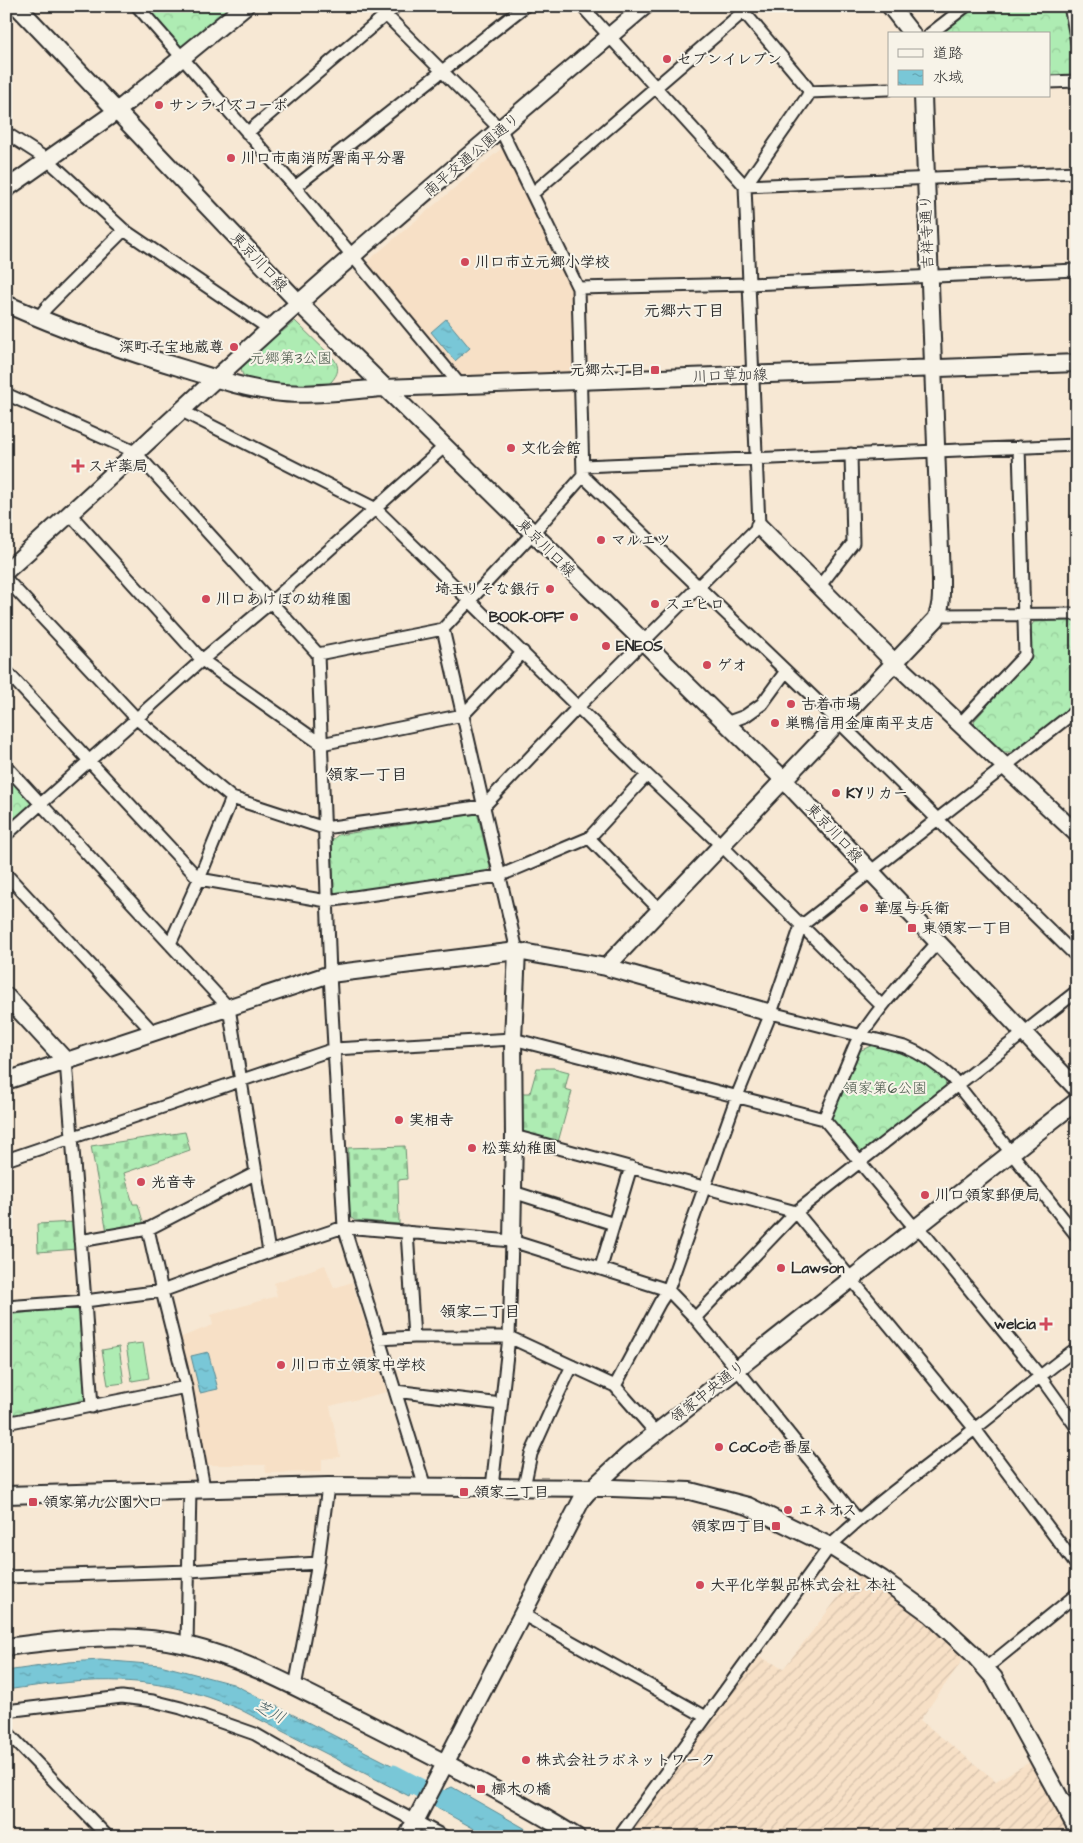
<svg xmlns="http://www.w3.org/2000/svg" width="1083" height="1843" font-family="'Architects Daughter','Klee One',sans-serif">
  <defs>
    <pattern id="industrial-furrows" width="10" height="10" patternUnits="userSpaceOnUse" patternTransform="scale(1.25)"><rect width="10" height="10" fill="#f7e0c6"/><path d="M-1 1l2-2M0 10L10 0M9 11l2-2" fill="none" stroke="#d4c0aa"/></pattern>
    <pattern id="forest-crowns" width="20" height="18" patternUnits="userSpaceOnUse" patternTransform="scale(1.25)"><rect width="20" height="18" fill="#aeecb3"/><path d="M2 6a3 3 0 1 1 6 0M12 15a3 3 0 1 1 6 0" fill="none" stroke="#96cb9a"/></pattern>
    <pattern id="cemetery-stones" width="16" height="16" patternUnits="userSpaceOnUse" patternTransform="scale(1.25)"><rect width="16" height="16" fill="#aeecb3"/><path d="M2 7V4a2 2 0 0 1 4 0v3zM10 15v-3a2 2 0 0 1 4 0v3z" fill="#96cb9a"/></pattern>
    <pattern id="water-ripples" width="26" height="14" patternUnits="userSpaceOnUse" patternTransform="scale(1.25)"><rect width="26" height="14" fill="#79c7d7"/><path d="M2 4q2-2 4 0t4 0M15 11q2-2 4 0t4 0" fill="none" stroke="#63a2af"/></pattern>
  </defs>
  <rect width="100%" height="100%" fill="#f7e8d4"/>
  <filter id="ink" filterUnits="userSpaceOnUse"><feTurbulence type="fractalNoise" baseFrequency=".02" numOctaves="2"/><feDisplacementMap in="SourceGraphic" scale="10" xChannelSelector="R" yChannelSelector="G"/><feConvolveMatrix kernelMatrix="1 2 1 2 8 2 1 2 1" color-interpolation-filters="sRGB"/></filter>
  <g filter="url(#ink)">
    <path fill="#f7e0c6" d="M502 148 507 149 573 288 577 370 572 375 468 379 461 376 368 265 369 260Z
      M325 1265 334 1288 352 1282 387 1392 330 1406 340 1457 322 1459V1472L266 1473 265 1465H206L179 1338 213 1325 211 1315 277 1296 274 1283Z"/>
    <path fill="url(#industrial-furrows)" d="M857 1573 917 1615 964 1658 920 1720 996 1781 1030 1762 1072 1837H626L759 1657 784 1668Z"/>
    <path fill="#aeecb3" stroke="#6c8c6f" d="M143 1343 149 1378 132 1381 126 1345Z
      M119 1347 124 1383 108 1385 102 1350Z"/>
    <path fill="url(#forest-crowns)" stroke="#6c8c6f" d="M142 6H236L185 47H177Z
      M975 6H1066L1077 60V72L1073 75 1049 76V34H941Z
      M295 321 334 359C341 369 337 376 329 384L285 385 248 381C243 376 240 372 242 365L280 331 282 332Z
      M1077 620V702L1012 752H1002L975 726 974 721 1032 655 1031 626 1034 622Z
      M6 774 31 801 30 807 6 828Z
      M476 814 478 816 490 867 486 873 338 895 334 892 332 840 338 835Z
      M873 1045C903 1054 922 1058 946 1081L945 1089 865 1153 857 1152 832 1122 831 1114 857 1052Z
      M76 1307 80 1312 88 1398 83 1405 11 1419 6 1415V1315Z"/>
    <path fill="url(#cemetery-stones)" stroke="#6c8c6f" d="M537 1068H554L569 1072 565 1089 572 1091 558 1142 524 1134 519 1127 520 1093H530Z
      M185 1132 190 1150 124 1173 133 1204H138L144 1225 107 1232 91 1146Z
      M405 1146 407 1179 398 1180 399 1224 354 1220 350 1217 348 1148Z
      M75 1222 77 1249 38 1252 37 1224Z"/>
    <path fill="url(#water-ripples)" stroke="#5a8992" d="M446 319 470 348 455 361 431 332Z
      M208 1352 218 1389 200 1393 191 1356Z
      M100 1660 160 1665 233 1684 417 1778 409 1796 239 1709C156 1673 94 1677 6 1690V1671L69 1662Z
      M452 1787 540 1837H489L437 1808 445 1790Z"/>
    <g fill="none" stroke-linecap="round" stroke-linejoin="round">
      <path stroke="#79c7d7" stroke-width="19" d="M393 1774 464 1811"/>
      <g stroke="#2b2b2b" stroke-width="15">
        <path id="street" d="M137 6 295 187 461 386
          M1070 6 1077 42
          M744 12 807 87 809 92 807 97 745 186
          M930 34 966 6
          M1049 82 1077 81
          M809 92 889 89
          M6 133 48 160 124 230 271 330
          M247 133 396 6
          M745 186 1077 172
          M295 187 525 6
          M533 193 750 6
          M578 288 749 284 1077 270
          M38 318 47 307 124 230
          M6 394 135 452 318 654 330 974 344 1227 425 1487
          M180 410 376 509 647 775 721 845 882 1006
          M583 466 1077 445
          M583 476 839 722 1077 957
          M70 514 202 660 321 744 463 715 523 652
          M6 579 137 719 232 798 324 828 484 806 578 707 759 526 745 186 582 6
          M819 587 853 543 851 454
          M938 615 1077 614
          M443 629 517 951
          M318 654 443 629 532 534 583 476 578 288 501 130 377 6
          M6 671 199 879 327 901 499 876 589 838 647 775
          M726 723 745 716 762 704 786 671
          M960 724 1025 655 1019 447
          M6 766 229 1008 269 1252
          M6 835 202 660 271 602 444 447
          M589 838 660 910
          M6 874 153 1032
          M170 944 199 879 232 798
          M771 1013 905 1047C923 1054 937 1064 952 1078L1077 1236
          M66 1061 85 1301 92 1407
          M824 1119 856 1043C879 1006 909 975 937 943
          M514 1136 796 1212 975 1429 1077 1566
          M6 1160 334 1049 513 1039 824 1119 909 1221 926 1236 1039 1375 1077 1428
          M513 1192 614 1224
          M148 1229 162 1291 186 1387 204 1488
          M407 1232 414 1337
          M80 1241 148 1229 256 1173
          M601 1267 631 1167
          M6 1307 85 1301 162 1291 269 1252 344 1227 512 1241 668 1290 695 1318 737 1369 858 1520
          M695 1318 796 1212 1077 991
          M379 1339 414 1337H509L615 1386 656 1433
          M615 1386 660 1302 668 1290 737 1096 771 1013 801 926 1077 710
          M395 1391 501 1404
          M6 1423 186 1387
          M492 1487 509 1337 512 1241
          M524 1487 531 1454 554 1403 572 1366
          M6 1577 189 1571 318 1563
          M522 1614 706 1717
          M187 1645 190 1489
          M986 1668 1077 1594
          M295 1687 318 1563 328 1486
          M6 1711 122 1697 153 1701 181 1708 255 1734 307 1764 445 1837
          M6 1731 108 1837
          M1065 1807 1077 1799
          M619 1837 830 1546C874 1504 924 1469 972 1431 1007 1404 1041 1374 1077 1348"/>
      </g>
      <g stroke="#2b2b2b" stroke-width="20">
        <path id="secondary" d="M17 6 299 303 783 779 1077 1089
          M890 6 912 34
          M6 189 117 111 245 6
          M6 304C65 330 124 351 185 369 214 378 243 388 274 392 308 397 349 390 384 388L1077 363
          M759 526 895 663 1077 834
          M6 571C106 483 201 390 300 302 413 201 530 104 645 6
          M606 967 936 619C942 606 941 593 941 579L923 96
          M6 996 66 1061
          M6 1081 330 974 517 951 606 967 771 1013
          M512 1241 514 1136 513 1039 517 951
          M6 1495 328 1486 613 1488 690 1491 748 1506 830 1546 882 1579 930 1614 972 1653 994 1678 1077 1829
          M6 1647C66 1639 128 1631 187 1645 248 1660 305 1692 361 1720 434 1757 507 1794 577 1837
          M407 1837 582 1499 587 1493 628 1455 1077 1101"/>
      </g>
      <use href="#street" stroke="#f7f3e8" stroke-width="11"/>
      <use href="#secondary" stroke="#f7f3e8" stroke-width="16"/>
    </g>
  </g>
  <g fill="#d1495b" stroke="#f7f3e8" stroke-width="2">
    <circle cx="667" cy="59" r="5"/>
    <circle cx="159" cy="105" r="5"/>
    <circle cx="231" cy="158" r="5"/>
    <circle cx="465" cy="262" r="5"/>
    <circle cx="234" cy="347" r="5"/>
    <rect x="650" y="365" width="10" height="10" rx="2.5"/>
    <circle cx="511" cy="448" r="5"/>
    <path d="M75.5 458.5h5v5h5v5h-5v5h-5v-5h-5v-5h5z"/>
    <circle cx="601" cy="540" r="5"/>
    <circle cx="550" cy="589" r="5"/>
    <circle cx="206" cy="599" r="5"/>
    <circle cx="655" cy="604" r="5"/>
    <circle cx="574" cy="617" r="5"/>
    <circle cx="606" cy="646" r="5"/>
    <circle cx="707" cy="665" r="5"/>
    <circle cx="791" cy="704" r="5"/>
    <circle cx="775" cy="723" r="5"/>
    <circle cx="836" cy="793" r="5"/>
    <circle cx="864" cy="908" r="5"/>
    <rect x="907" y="923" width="10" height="10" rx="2.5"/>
    <circle cx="399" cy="1120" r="5"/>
    <circle cx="472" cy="1148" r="5"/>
    <circle cx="141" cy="1182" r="5"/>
    <circle cx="925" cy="1195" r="5"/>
    <circle cx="781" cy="1268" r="5"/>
    <path d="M1043.5 1316.5h5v5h5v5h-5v5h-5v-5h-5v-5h5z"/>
    <circle cx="281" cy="1365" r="5"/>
    <circle cx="719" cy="1447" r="5"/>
    <rect x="459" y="1487" width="10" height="10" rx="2.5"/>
    <rect x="28" y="1497" width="10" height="10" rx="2.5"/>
    <circle cx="788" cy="1510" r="5"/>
    <rect x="771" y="1521" width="10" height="10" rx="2.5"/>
    <circle cx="700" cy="1585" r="5"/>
    <circle cx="526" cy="1760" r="5"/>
    <rect x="476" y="1784" width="10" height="10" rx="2.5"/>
  </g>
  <g text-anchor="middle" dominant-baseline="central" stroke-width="4" stroke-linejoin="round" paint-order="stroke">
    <g font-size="15" font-weight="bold" fill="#2b2b2b" stroke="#f7f3e8" text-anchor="start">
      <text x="677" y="59">セブンイレブン</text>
      <text x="169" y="105">サンライズコーポ</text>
      <text x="241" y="158">川口市南消防署南平分署</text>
      <text x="475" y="262">川口市立元郷小学校</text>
      <text x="224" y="347" text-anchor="end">深町子宝地蔵尊</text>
      <text x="645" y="370" text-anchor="end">元郷六丁目</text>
      <text x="521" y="448">文化会館</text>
      <text x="88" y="466">スギ薬局</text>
      <text x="611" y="540">マルエツ</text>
      <text x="540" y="589" text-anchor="end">埼玉りそな銀行</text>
      <text x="216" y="599">川口あけぼの幼稚園</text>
      <text x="665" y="604">スエヒロ</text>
      <text x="564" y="617" text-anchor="end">BOOK-OFF</text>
      <text x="616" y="646">ENEOS</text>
      <text x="717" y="665">ゲオ</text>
      <text x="801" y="704">古着市場</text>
      <text x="785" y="723">巣鴨信用金庫南平支店</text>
      <text x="846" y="793">KYリカー</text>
      <text x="874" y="908">華屋与兵衛</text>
      <text x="922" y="928">東領家一丁目</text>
      <text x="409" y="1120">実相寺</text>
      <text x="482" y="1148">松葉幼稚園</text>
      <text x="151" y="1182">光音寺</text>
      <text x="935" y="1195">川口領家郵便局</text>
      <text x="791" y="1268">Lawson</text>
      <text x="1036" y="1324" text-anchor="end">welcia</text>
      <text x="291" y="1365">川口市立領家中学校</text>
      <text x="729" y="1447">CoCo壱番屋</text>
      <text x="474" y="1492">領家二丁目</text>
      <text x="43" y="1502">領家第九公園入口</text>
      <text x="798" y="1510">エネオス</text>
      <text x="766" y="1526" text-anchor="end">領家四丁目</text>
      <text x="710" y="1585">大平化学製品株式会社 本社</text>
      <text x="536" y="1760">株式会社ラボネットワーク</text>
      <text x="491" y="1789">梛木の橋</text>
    </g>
    <g font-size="15" fill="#2b2b2b" stroke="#f7f3e8">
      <text transform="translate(472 155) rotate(-40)">南平交通公園通り</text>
      <text transform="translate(927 232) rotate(-92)">吉祥寺通り</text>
      <text transform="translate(259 262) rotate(47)">東京川口線</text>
      <text transform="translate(730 376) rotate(-2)">川口草加線</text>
      <text transform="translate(546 548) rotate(45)">東京川口線</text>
      <text transform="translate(834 833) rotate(47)">東京川口線</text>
      <text transform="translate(708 1392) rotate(-38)">領家中央通り</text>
    </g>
    <g font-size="15" fill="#4c5b4d" stroke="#f7f3e8">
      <text x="291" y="358">元郷第3公園</text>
      <text x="885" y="1088">領家第6公園</text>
    </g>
    <g font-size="16" font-weight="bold" fill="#2b2b2b" stroke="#f7f3e8">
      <text x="684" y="311">元郷六丁目</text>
      <text x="367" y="775">領家一丁目</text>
      <text x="480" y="1312">領家二丁目</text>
    </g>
    <g font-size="16" font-style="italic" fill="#425a5f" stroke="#f7f3e8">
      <text transform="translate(270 1712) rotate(27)">芝川</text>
    </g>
  </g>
  <rect width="1083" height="1843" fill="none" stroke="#f7f3e8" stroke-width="25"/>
  <rect x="12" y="12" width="1058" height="1818" fill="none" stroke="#2b2b2b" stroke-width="2" filter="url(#ink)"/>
  <rect x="888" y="32" width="162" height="65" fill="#f7f3e8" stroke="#a5a39c"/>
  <rect x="898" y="49" width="25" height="8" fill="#f7f3e8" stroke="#a5a39c"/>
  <text x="933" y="58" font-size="15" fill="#2b2b2b">道路</text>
  <rect x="898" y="70" width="25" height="15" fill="url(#water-ripples)" stroke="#a5a39c"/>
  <text x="933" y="82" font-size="15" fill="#2b2b2b">水域</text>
</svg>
